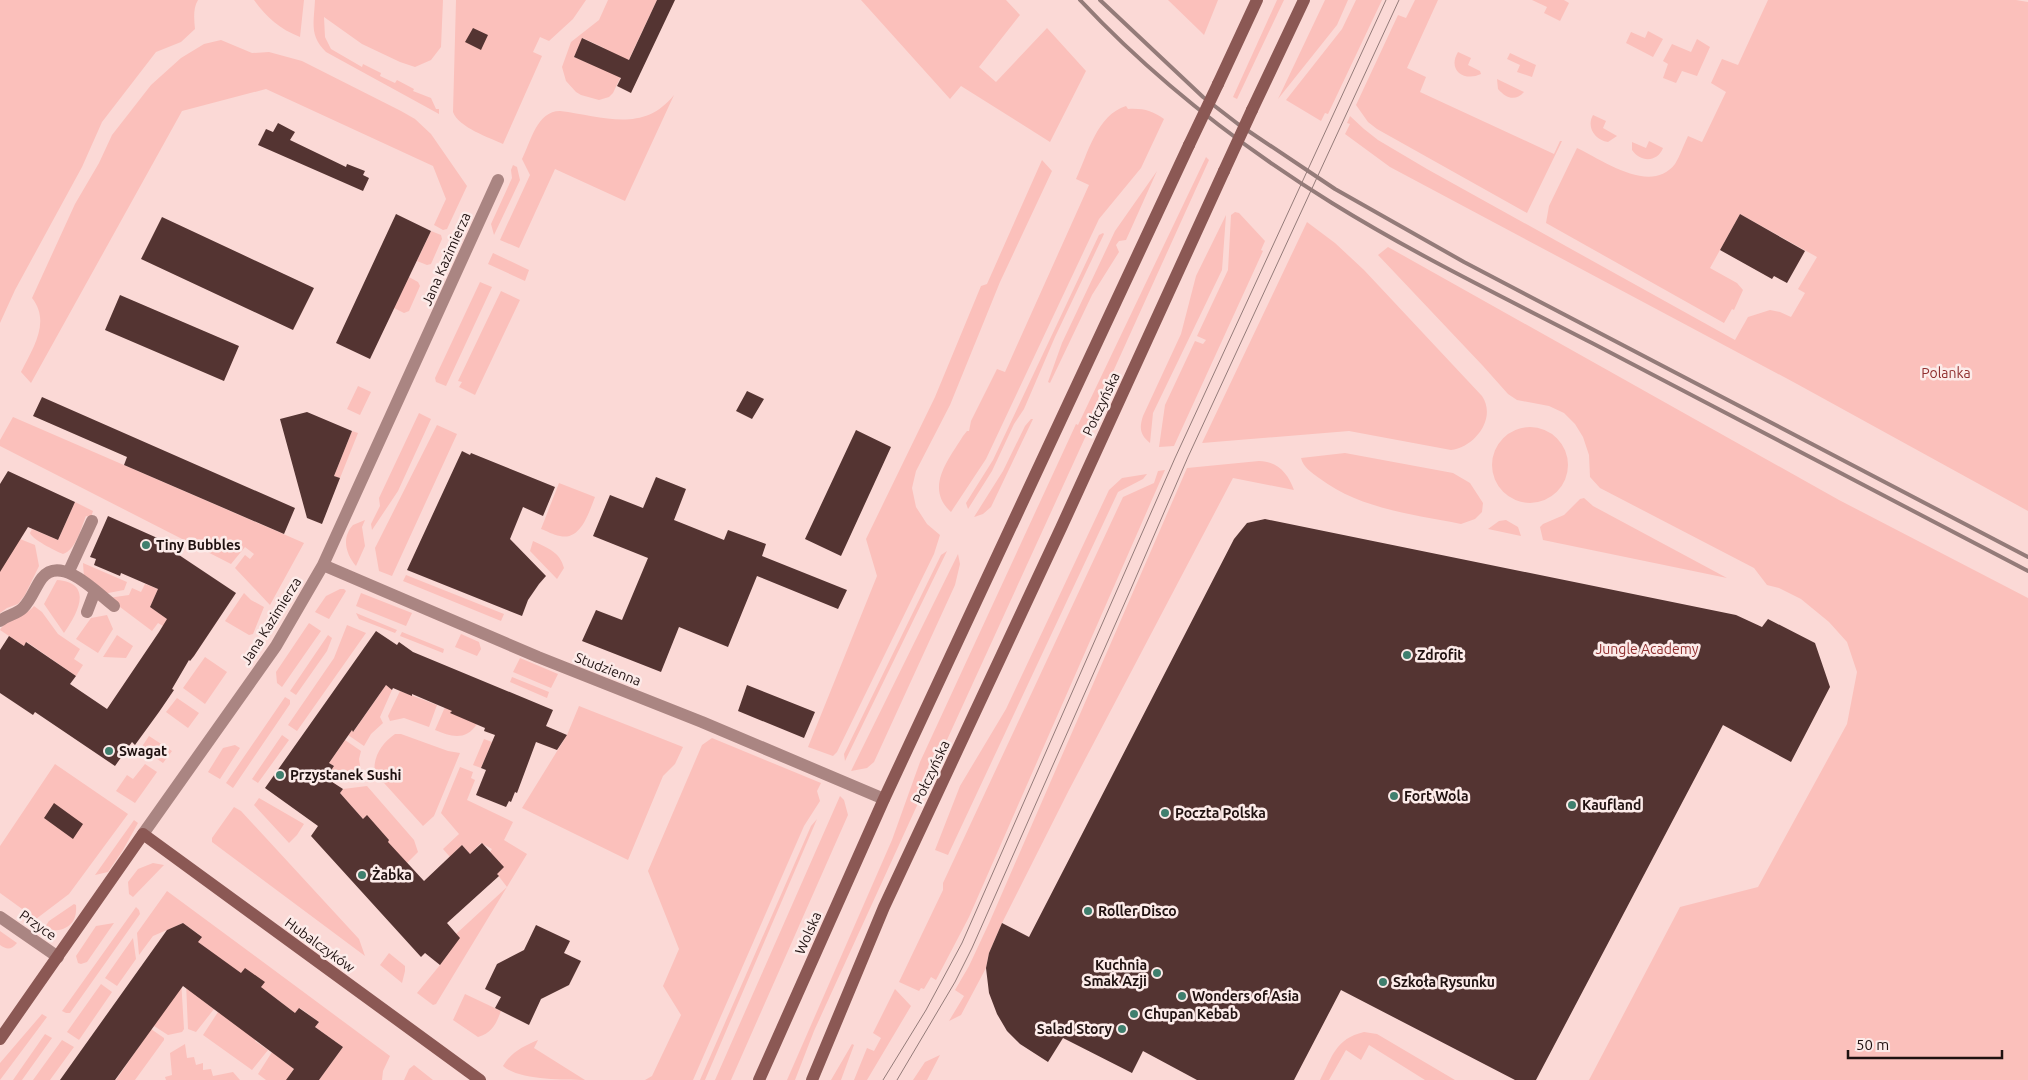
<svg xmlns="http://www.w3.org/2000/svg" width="2028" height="1080" font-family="Ubuntu,sans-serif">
  <rect width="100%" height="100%" fill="#fbd9d6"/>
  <path fill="#fbc0bb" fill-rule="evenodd" d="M0 0H198C193 8 194 19 195 29L181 42 156 52 102 122 82 167 15 290 0 323Z
    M254 0H304L300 37C280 29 267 18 254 0Z
    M315 0H443L441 47 431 60 415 67 400 62 362 44 324 17 325 37 331 49 362 67 363 64 381 73 380 76 395 83 397 80 414 89 413 91 431 98 436 109H439V114L326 52C309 36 314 22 315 0Z
    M456 0H586L573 19 549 41 540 37 533 52 542 56 503 144C490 138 458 127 453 112Z
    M608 0H657L613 93 609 97 599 100 581 95 576 92 566 81 562 67 571 42 599 20ZM583 38 604 48 596 66 574 57Z
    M861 0H1006L1020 15 979 67 996 82 1047 28 1086 71 1050 142 961 86 950 99Z
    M1168 0H1218L1204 35 1200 31Z
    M1277 0H1284L1237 99 1233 97Z
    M1325 0H1348L1337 25 1278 99Z
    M1356 0H1382L1328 114 1325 113 1321 121 1286 100 1342 29Z
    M1415 0H1438L1407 68 1426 77 1420 92 1554 154 1560 141H1562L1527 213 1377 129 1368 122 1356 105 1398 15 1406 18Z
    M1532 0H1564L1569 3 1560 21 1544 13 1547 7Z
    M1768 0H2016L2028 2V511L1797 384 1390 167 1345 134 1350 124 1347 123 1350 116 1364 129 1378 140 1427 169 1735 340 1748 317 1770 310 1780 312 1791 317 1805 293 1798 289 1817 257 1740 214 1710 268 1737 283 1743 290 1734 310 1732 309 1724 323 1546 223 1549 206 1577 148C1604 161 1651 195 1675 164 1680 156 1684 144 1688 136L1702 142 1726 92 1711 83 1722 59 1738 65Z
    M1648 31 1663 39 1653 57 1626 43 1631 32 1645 38Z
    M1697 39 1710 47 1697 76 1682 71 1676 83 1663 78 1668 64 1663 61 1672 44 1691 52Z
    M221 40 252 53 269 52 302 61 401 111 415 119 431 134 467 186 447 229 443 230 434 225 446 199 433 166 266 89 182 111 31 383 21 372C33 348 51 322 32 298L75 204 99 163 112 135 151 85 181 58 204 44Z
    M1458 52 1471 58 1468 65 1480 71 1481 74C1464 82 1447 70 1458 52Z
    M1510 53 1536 65 1532 77 1517 72 1520 65 1507 59Z
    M1497 79 1524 92C1515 102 1506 98 1498 89Z
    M674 95 625 201 555 169 519 248 500 240 530 175 522 159C531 141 537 111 560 111 602 116 643 134 674 95Z
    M1126 106 1128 109C1143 108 1153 111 1164 119L1141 168 1099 219 986 459 951 512C924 488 949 459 963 436L967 431H969L971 421 997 369 1005 372 1089 185 1076 179C1088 153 1097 115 1126 106Z
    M1593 115 1606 121 1603 128 1617 136 1608 142C1595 140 1586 127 1593 115Z
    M1649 141 1663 148C1657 163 1640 162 1632 150V142L1646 148Z
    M1206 157 1209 160 1088 427 1089 429 814 1031 795 1080H787L892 840 920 762 1076 424 1078 425Z
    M1042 160 1052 171 1000 282 950 405 916 471 912 488 916 507 927 524 940 535 934 554 837 752 833 756 808 747 877 576 866 539 935 397 981 286 987 284Z
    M513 165 517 167 520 180 494 235 491 224 512 178 511 170Z
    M1157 171 1126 240 1119 241 1116 245 1119 252 1092 295 1050 383 1048 382 1062 343 1115 231Z
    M1235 212 1239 213 1265 241 1261 250 1263 251 1174 446 1159 447 1165 405 1195 341 1203 344 1206 340 1197 336 1228 270 1231 215Z
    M1226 215 1222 270 1153 413 1150 443C1140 435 1139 428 1143 416L1181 334 1196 276Z
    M1307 222 1335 243 1364 270 1482 396C1497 418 1475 447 1451 450L1349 431 1202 443Z
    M431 231 441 235 442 239 431 264 427 265 417 261Z
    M1103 233 1104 234 1055 337 1024 409 1014 424 992 471 968 509 966 503 993 460 1099 235Z
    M1388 247 1839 500 2028 598V1080H1589L1680 907 1758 887 1847 724 1857 672 1847 642 1829 622 1801 599 1779 588 1767 585 1754 568 1600 488 1590 477 1589 455 1583 437 1575 424 1564 413 1549 406 1517 400 1508 394 1483 366 1378 255Z
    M493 253 529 270 525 281 488 264Z
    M409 277 418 282 420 286 409 311 404 313 394 308Z
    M480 282 492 287 446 386 436 382 435 378Z
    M501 291 520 300 475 395 459 387 462 382 458 381Z
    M358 386 371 392 360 415 347 409Z
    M419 413 431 419 398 491 372 530 371 524 380 506 379 498Z
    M13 417 304 543 270 605 235 568 245 555 250 559 254 554 245 547 231 564 0 446V440Z
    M1031 419H1033L991 507 983 514 974 517 1003 471 1025 426Z
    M437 425 457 434 392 576 379 571 375 548Z
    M1492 465a38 38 0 1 1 76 0a38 38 0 1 1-76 0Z
    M352 431 358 433 340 478 334 476Z
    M1345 453 1453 473 1470 483 1483 503 1482 512 1475 519 1461 524C1412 514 1360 509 1319 478 1312 473 1303 467 1301 458Z
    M1259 461C1277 461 1288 473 1294 490L1233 478 1069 790 1002 923 989 953 986 968 961 1015 949 1021 964 996 955 990 969 966 990 921 1187 468Z
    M1165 470 969 917 936 980 931 977 924 989 921 988 919 991 899 982 943 890V883L1123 497 1154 483 1158 471Z
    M1147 474 1143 479 1118 492 948 855 935 850 960 786 1006 709 1109 490 1122 478Z
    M559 483 595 497C589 512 581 541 560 536 553 535 547 531 541 529Z
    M1584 498 1593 506 1727 578 1543 540 1540 527 1543 524 1564 515 1580 499Z
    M75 502 93 511 91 517 86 516C81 528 76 550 63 554 55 551 32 539 30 533L32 529 58 540Z
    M365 520 362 527 365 546 356 566C346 554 341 538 353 525Z
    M1506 520 1518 527 1521 536 1488 529 1499 521Z
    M20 539 35 545 39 566 25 595 18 604 7 608 0 613V565Z
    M533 541C548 548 560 552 564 568L557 579 530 551Z
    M947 551 845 761 844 754 941 555Z
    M958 554 960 564 955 585 874 762 867 768 851 771Z
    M83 563 127 582 124 590 103 594 84 578Z
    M406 575 504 614 501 621 403 581Z
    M57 580C94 583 78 613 64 633L44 604Z
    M145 584 158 589 150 607 168 619 163 626 158 623 152 631 108 598 129 595 132 588 141 592Z
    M340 589H344L346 591 329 619 315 612 326 596Z
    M244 593 251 600 264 607 253 634 249 635 225 621Z
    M361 593 412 613 406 626 356 606Z
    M34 606 42 612 58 634 80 649 74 659 83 665 76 676 27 642 24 646 0 630C6 619 24 618 34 606Z
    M356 613 397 630 395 633 359 619Z
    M107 615 113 629 98 653 76 639 91 618Z
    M309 623 321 631 282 687 277 683 276 672Z
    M347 625 366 633 297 731 288 725 334 658Z
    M402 632 444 649 443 653 400 636Z
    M461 634 479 642 481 649 477 656 455 647Z
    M117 635 133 646 126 658 103 657Z
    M328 635 332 638 327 651 296 695 290 691Z
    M205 657 227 672 205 704 183 688Z
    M520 658 558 674 551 688 513 672Z
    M512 677 549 692 547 698 510 682Z
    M386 685 392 690 380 717 383 723 371 734 364 746 348 735 352 730 354 731Z
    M400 691 437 705 429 727 404 718 390 721 388 716Z
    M285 697 290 700V704L233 788 226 783Z
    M177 698 199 713 188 728 166 712Z
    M579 706 683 747 675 764 663 776 628 860 522 808 567 735Z
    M445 707 452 710 451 713 477 724C466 741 451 737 435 730Z
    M395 734H401L448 751 460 753 434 816 423 826 375 773C372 757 383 742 395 734Z
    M282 735 289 740 258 783 252 779Z
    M149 736 172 751 163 763 141 748Z
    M712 738 821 783 817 791 820 801 804 826 693 1080H645L652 1076 681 1015 663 986 679 949 648 871 702 745Z
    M484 739 492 742 481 768 473 765Z
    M345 740 361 751 359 759 362 778 344 782 330 772 334 766 329 763Z
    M235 745 240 748 220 779 208 772 223 748Z
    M55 764 128 814 69 894 36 919 0 893V846Z
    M145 764 157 772 135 803 116 791 127 775 133 779Z
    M460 767 473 772 471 778 475 780 467 800 513 822 504 840 527 854 436 1004 433 1005 417 993 440 965 456 934 507 887 497 874 490 852 492 849 481 843 470 854 462 845 450 857 443 849 459 834 441 813Z
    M367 786 414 840 418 852 407 863 386 843 389 840 379 829 363 819 340 793 343 789Z
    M840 796 844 800 848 815 731 1080H715Z
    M259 798 304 824 297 835 289 843 254 805Z
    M234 807 241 811 359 939 365 956 212 842V838Z
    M817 819 705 1080H700L811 826Z
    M134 820 138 823 123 850 108 872 95 875Z
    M153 863 164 865 133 897 129 894 128 882 138 869Z
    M167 891 390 1056 383 1071 382 1080H319L343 1047 315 1027 319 1022 300 1008 295 1013 261 987 264 982 241 973 196 944 201 936 183 923 153 936 139 955 137 933Z
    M74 904 76 905C78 927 62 933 43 930L49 921Z
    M136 907 139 910 140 914 70 1013H66L62 1011Z
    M114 923 87 962 81 964 78 963 76 956 96 926Z
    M0 931 17 943C11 950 7 950 0 945Z
    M133 938 136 959 117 986 105 978Z
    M389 953 405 966V971L402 983 380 965Z
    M181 979 184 1029 182 1032 168 1035 154 1026Z
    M186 983 204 996 202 1000 214 1009 196 1032 188 1029Z
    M101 984 112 992 79 1040 67 1032Z
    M895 989 911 1006 867 1080H854L867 1048 874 1051 881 1038 873 1033Z
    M465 994 501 1011C496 1024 492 1033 478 1037L453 1020Z
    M218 1012 258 1036 255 1041 268 1050 252 1070 203 1035Z
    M42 1014 47 1017 0 1080V1063Z
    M151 1029 164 1038V1040L135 1080H116Z
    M1364 1032 1377 1034 1455 1080H1425L1369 1045 1361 1060 1346 1050 1329 1080H1320C1333 1056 1335 1039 1364 1032Z
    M45 1034 52 1038 22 1080H13Z
    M62 1040 74 1047 50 1080H33Z
    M538 1040 534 1048 585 1080C562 1080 518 1080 503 1066 511 1052 524 1046 538 1040Z
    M185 1044 187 1058 194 1057 196 1065 203 1063V1070L211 1069 213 1076 233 1072 240 1080H166L165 1077 172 1075 170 1053Z
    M852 1044 854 1045 841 1080H831Z
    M272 1052 294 1069 289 1076 295 1080H266L258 1074Z
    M940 1055 927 1080H913L925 1062Z
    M414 1065 433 1080H404L409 1069Z"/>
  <path fill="#543432" d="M657 0H675L631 93 617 86 621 78 574 57 582 38 629 60Z
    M473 28 488 35 481 50 465 42Z
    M278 123 295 132 290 140 346 167 347 164 365 171 363 175 369 178 363 191 258 145 266 129 273 132Z
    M396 214 431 231 370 359 336 343Z
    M1740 214 1805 251 1787 283 1774 276 1772 279 1720 250Z
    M162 217 314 288 293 330 141 259Z
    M120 295 239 346 224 381 105 330Z
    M747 391 764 399 752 419 736 411Z
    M42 397 295 508 284 534 124 465 127 457 33 416Z
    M307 412 352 431 334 476 340 478 322 524 307 518 280 419Z
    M856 430 891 447 841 556 805 539Z
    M462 451 470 455 471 453 555 487 543 516 523 507 510 539 546 576 539 584 528 600 522 616 407 570Z
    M8 471 75 502 58 540 28 527 0 572V484Z
    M656 477 686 489 674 520 724 540 728 530 766 544 762 556 847 590 838 609 757 576 728 647 679 627 661 672 582 641 596 610 622 620 648 558 593 536 610 495 643 508Z
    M108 516 182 549 179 555 236 593 194 656 190 661 189 660 172 689 174 690 159 712 135 745 132 742 115 766 35 712 33 715 0 693V650L9 636 24 646 26 642 76 676 70 684 107 709 159 632 167 619 150 607 158 589 121 573 120 576 94 565 96 559 90 557Z
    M1265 519 1736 615 1762 627 1768 619 1815 643 1830 687 1791 762 1723 725 1536 1080H1515L1341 990 1294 1080H1197L1143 1051 1132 1073 1063 1038 1048 1062 1020 1044 1007 1031 997 1014 989 993 986 968 989 953 1002 923 1029 937 1234 539 1247 523Z
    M376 631 397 645 399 642 413 652 553 710 546 726 567 735 557 750 536 742 517 793 515 792 511 802 509 801 506 807 476 795 486 770 481 768 495 735 484 731 485 728 450 713 452 711 412 694V696L393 688 392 690 386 685 353 732 352 730 329 763 334 766 326 778 343 789 340 793 363 819 367 815 389 840 388 842 424 881 462 845 470 854 482 843 504 867 497 874 499 876 447 923 460 938 440 965 425 953 421 957 311 836 318 826 265 788Z
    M747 685 815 712 804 738 738 711Z
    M54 803 83 824 73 839 44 818Z
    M183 923 202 937 198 942 241 973 245 968 265 982 261 987 295 1013 299 1008 319 1022 315 1027 343 1047 319 1080H286L294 1069 183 986 115 1080H60L167 930Z
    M536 925 570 941 564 953 581 961 569 985 541 999 529 1025 495 1008 501 997 485 989 497 964 524 950Z"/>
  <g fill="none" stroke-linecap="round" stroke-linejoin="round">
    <path stroke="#aa8582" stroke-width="12" d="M323 565 538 657 702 722 884 799
      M69 571 92 521
      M87 612 95 591
      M0 621C7 615 17 614 23 608 32 599 35 587 42 578 61 554 97 593 114 606
      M143 834 276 646 323 565 498 180
      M0 917 58 957"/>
    <path stroke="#8b5854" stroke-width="12" d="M1218 84 1257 0
      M1252 110 1304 0
      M0 1039 143 834 480 1080
      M759 1080 884 799 1189 145
      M812 1080 884 907 1061 528 1224 171"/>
    <path stroke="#947b79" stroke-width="1" d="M883 1080 926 1010 962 943 1175 458 1386 0
      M897 1080 955 982 972 948 1130 591 1188 457 1399 0"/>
    <path stroke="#947b79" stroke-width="4" d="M1080 0C1154 79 1240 146 1332 203 1416 255 1505 298 1592 343 1738 419 1883 495 2028 571
      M1100 0 1203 97 1238 124 1335 189 1464 262 2028 557"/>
    <path stroke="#8b5854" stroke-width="12" d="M1189 145 1218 84
      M1224 171 1252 110"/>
  </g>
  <g fill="#3f7f6e" stroke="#fcebe9" stroke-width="2">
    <circle cx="146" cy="545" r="5"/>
    <circle cx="1407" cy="655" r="5"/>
    <circle cx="109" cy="751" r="5"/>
    <circle cx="280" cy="775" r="5"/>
    <circle cx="1394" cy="796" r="5"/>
    <circle cx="1572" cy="805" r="5"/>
    <circle cx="1165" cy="813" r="5"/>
    <circle cx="362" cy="875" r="5"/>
    <circle cx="1088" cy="911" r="5"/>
    <circle cx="1157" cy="973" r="5"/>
    <circle cx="1383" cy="982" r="5"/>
    <circle cx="1182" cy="996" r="5"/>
    <circle cx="1134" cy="1014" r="5"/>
    <circle cx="1122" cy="1029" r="5"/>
  </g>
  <g text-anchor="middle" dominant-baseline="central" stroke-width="5" stroke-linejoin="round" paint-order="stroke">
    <g font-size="14" fill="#1f1110" stroke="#fcebe9">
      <text transform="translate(446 259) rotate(-66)">Jana Kazimierza</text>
      <text transform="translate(1101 404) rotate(-65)">Połczyńska</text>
      <text transform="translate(271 621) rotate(-58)">Jana Kazimierza</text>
      <text transform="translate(608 669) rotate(21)">Studzienna</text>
      <text transform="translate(931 772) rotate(-65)">Połczyńska</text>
      <text transform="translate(38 925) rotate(35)">Przyce</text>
      <text transform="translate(808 933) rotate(-66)">Wolska</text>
      <text transform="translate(320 945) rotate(36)">Hubalczyków</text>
    </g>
    <g font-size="14" fill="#902f2f" stroke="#fcebe9">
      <text x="1946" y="373">Polanka</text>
      <text x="1647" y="649">Jungle Academy</text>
    </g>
    <g font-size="14" font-weight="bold" fill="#1f1110" stroke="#fcebe9" text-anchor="start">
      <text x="156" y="545">Tiny Bubbles</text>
      <text x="1417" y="655">Zdrofit</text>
      <text x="119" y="751">Swagat</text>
      <text x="290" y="775">Przystanek Sushi</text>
      <text x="1404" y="796">Fort Wola</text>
      <text x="1582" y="805">Kaufland</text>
      <text x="1175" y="813">Poczta Polska</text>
      <text x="372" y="875">Żabka</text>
      <text x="1098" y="911">Roller Disco</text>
      <text x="1147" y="965" text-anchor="end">Kuchnia<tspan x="1147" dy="16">Smak Azji</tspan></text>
      <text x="1393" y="982">Szkoła Rysunku</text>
      <text x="1192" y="996">Wonders of Asia</text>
      <text x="1144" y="1014">Chupan Kebab</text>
      <text x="1112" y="1029" text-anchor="end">Salad Story</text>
    </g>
  </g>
  <path d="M1848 1050v8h154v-8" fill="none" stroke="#1f1110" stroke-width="2.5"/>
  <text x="1856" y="1050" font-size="15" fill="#1f1110" stroke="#fcebe9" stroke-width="4" paint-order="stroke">50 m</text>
</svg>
